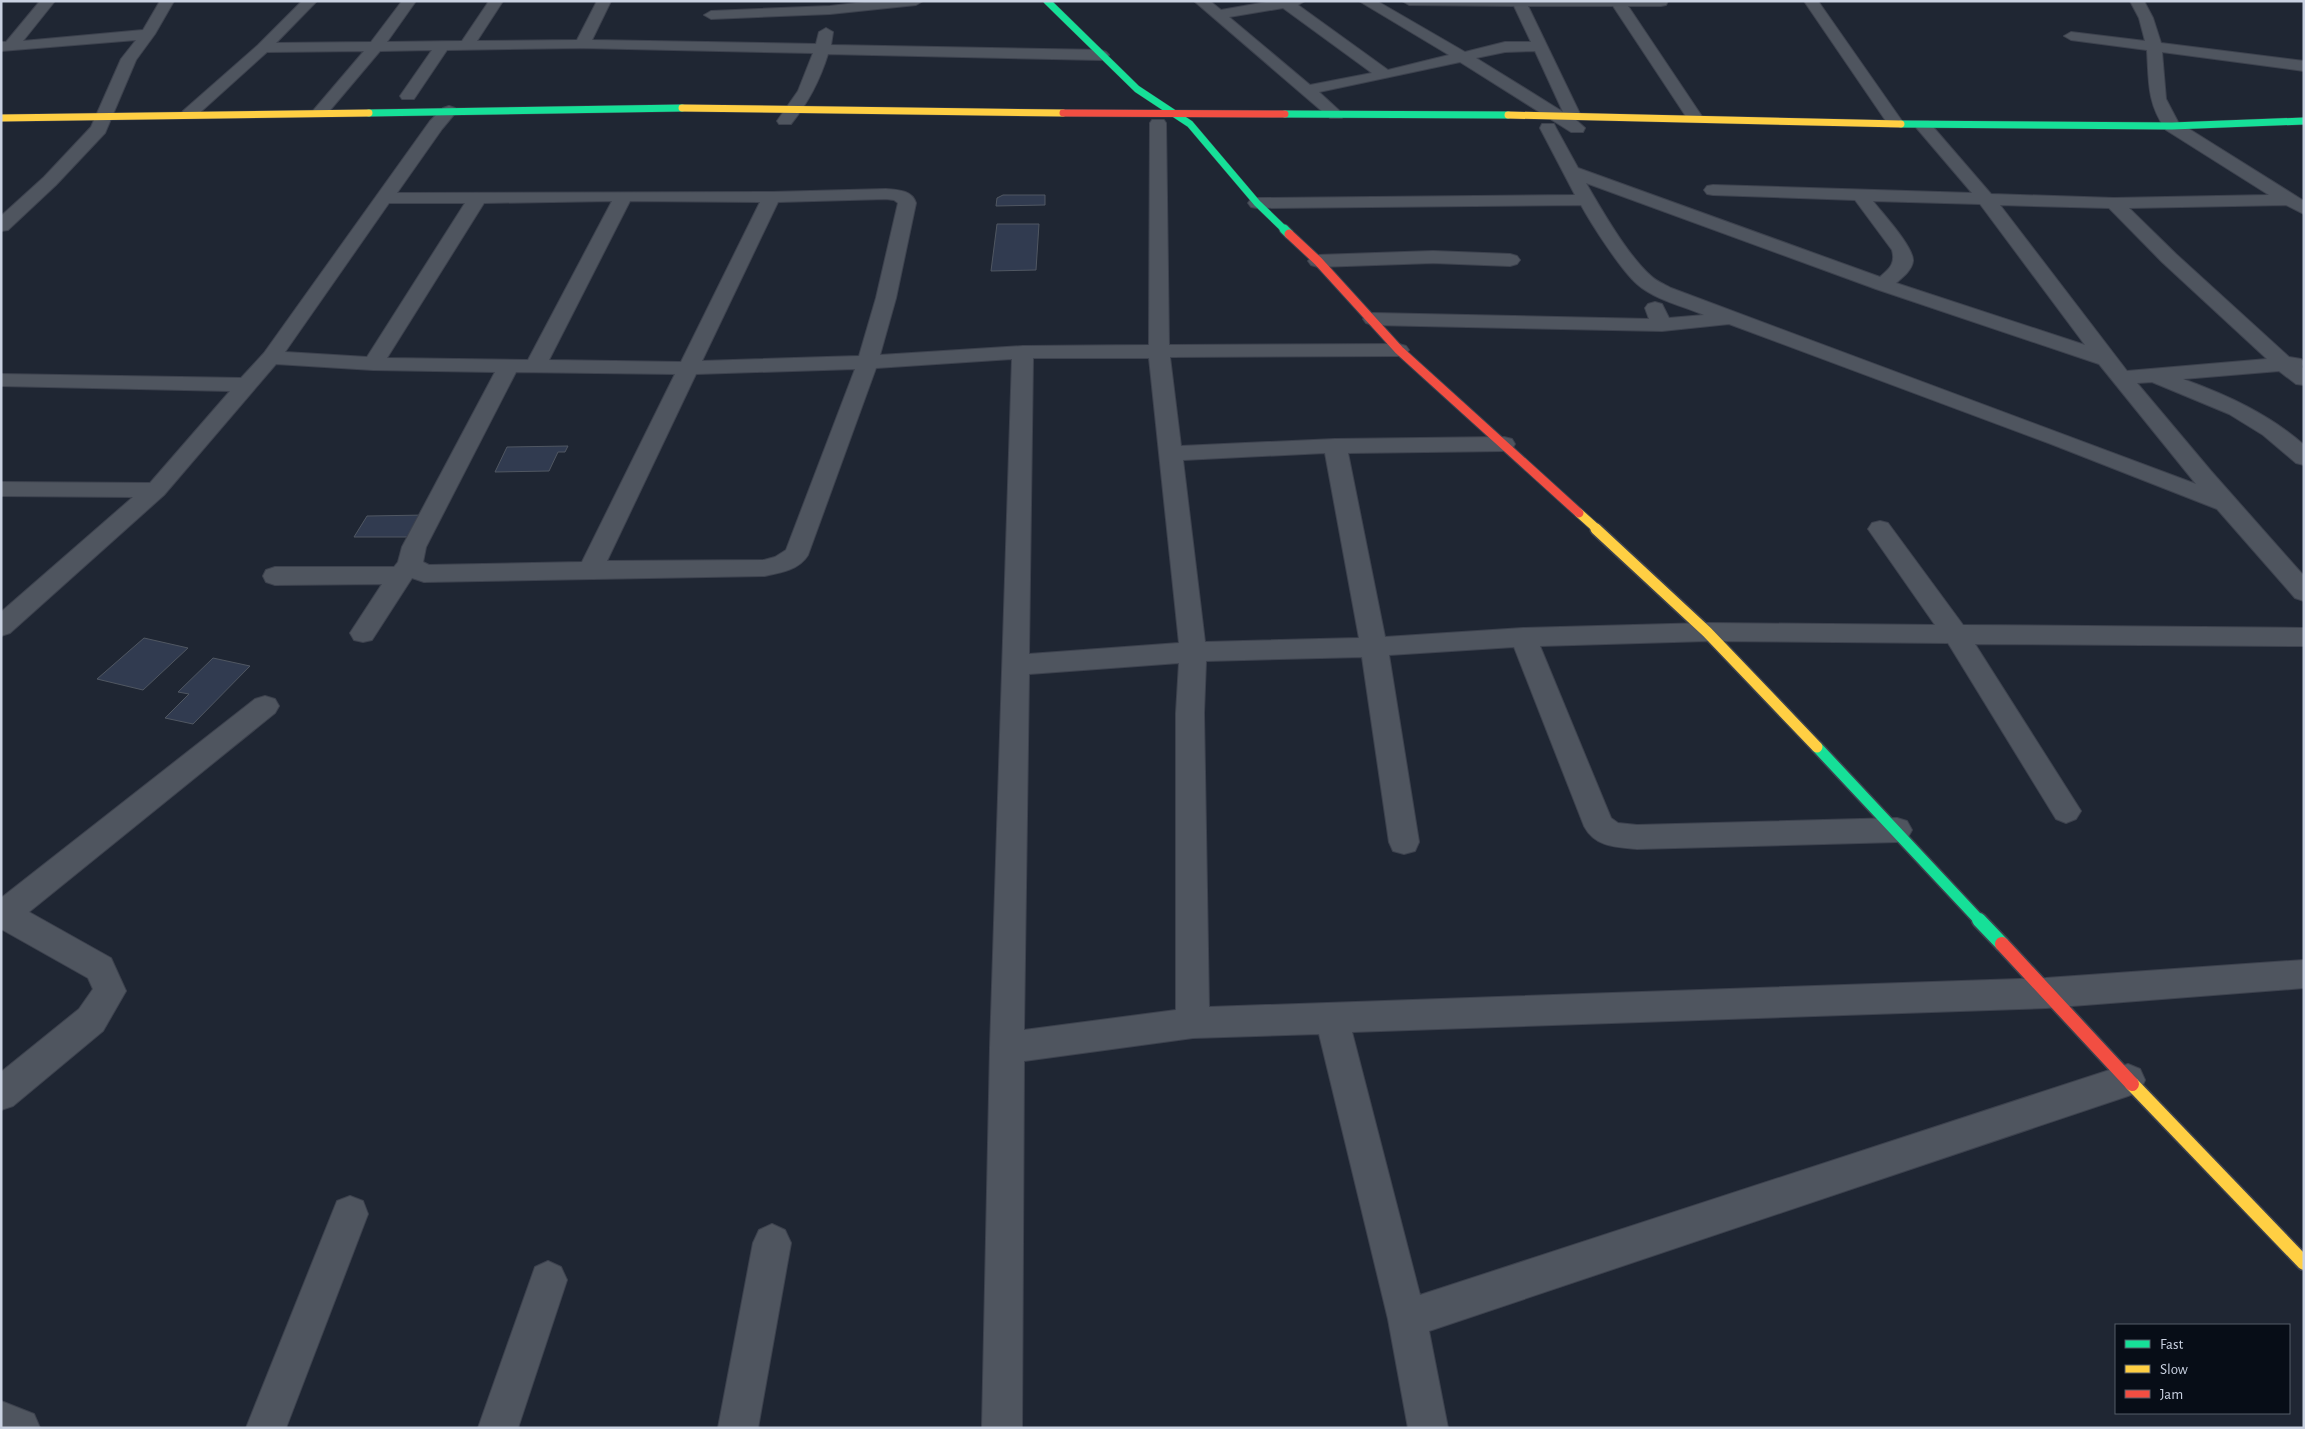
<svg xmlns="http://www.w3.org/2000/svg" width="2305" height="1429" font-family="'Alegreya Sans',sans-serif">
  <rect width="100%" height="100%" fill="#1f2633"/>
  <path fill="#313b50" stroke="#505762" d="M1003 195H1045V205L996 206 997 198Z
    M997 224H1039L1036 270 991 271Z
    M568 446 565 452H558L549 471 495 472 507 447Z
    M426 515 414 537H354L367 516Z
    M144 638 188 648 143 690 97 679Z
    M213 658 250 666 193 724 165 718 189 694 178 692Z"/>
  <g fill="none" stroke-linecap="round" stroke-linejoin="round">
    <g stroke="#3d424e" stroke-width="2">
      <path id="street" d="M40 1H55L23 41 143 30 160 1H174L155 34 136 60 105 133 56 185 8 230 1 231V216L44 177 91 127 121 59 136 40 1 51V42H6Z
        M302 1H317L276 43 371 42 402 1H416L387 42 462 41 489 1H503L477 41 577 40 597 1H611L592 40 816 44 819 32 826 28 833 32 831 45 1101 50 1106 52 1109 55 1106 58 1101 60 828 54C820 80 808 103 791 124H779L777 121 798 91 813 53 582 48 447 50 414 99H402L400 96 432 50 380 51 326 115H314L312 112 364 51 267 52 195 117H183L181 114 183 111 258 45Z
        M873 1H923L916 5 830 14 711 19 704 15 711 11 830 6Z
        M1194 1H1210L1221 10 1272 1H1305L1298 5 1388 70 1449 55 1359 1H1377L1465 52 1505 42H1531L1514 6 1409 5 1402 1H1668L1666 5 1661 6H1628L1703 118 1701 121H1689L1613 6H1528L1581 116 1576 120 1585 128 1583 132H1571L1460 62 1319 92 1344 115 1342 118H1330ZM1283 8 1372 73 1310 85 1229 17ZM1535 51 1563 112 1476 58 1505 52Z
        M1804 1H1818L1904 124 1902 127H1890Z
        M2130 1H2144L2153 18 2161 43 2304 61V71L2162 52 2166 99 2178 122 2304 201V214L2286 205 2129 208 2176 254 2289 357 2301 359 2304 362 2302 367 2304 369V385L2296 384 2279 371 2183 379C2227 395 2269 414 2304 445V465L2296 463 2263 435 2229 414 2152 382 2137 383 2211 471 2304 576V601L2295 598 2217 509 2051 444 1729 324 1662 331 1373 325 1366 323 1363 319 1366 315 1373 313 1649 319 1645 308 1648 304 1655 302 1662 304 1669 318 1704 315C1683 306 1655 300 1637 284 1621 270 1592 225 1581 205L1257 208 1251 207 1248 203 1251 199 1257 198 1575 195 1540 128 1542 124H1554L1556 128 1578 168 1880 277C1889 269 1896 264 1892 250L1855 200 1713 195 1707 194 1704 190 1707 186 1713 185 1972 193 1914 125 1916 121H1928L1991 194 2114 198 2269 195 2166 130C2147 103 2149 82 2147 50L2071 40 2064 36 2071 32 2145 41 2139 18ZM1586 183 1876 289 2099 364 2196 484 1671 288C1664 284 1656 281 1651 276 1628 256 1601 209 1586 183ZM1873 201 1980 204 2085 345 1896 283C1903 277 1912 270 1913 261 1914 247 1882 213 1873 201ZM2000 205 2109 208 2162 262 2267 359 2127 371Z
        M449 106 455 108 457 111 442 129 397 193 772 192 886 189C898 190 912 190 916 203L896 298 880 355 1023 346 1149 345 1150 123 1152 120H1164L1166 123 1169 345 1399 344 1406 346 1409 350 1406 354 1399 356 1170 357 1181 446 1335 439 1504 437 1512 439 1515 444 1512 449 1504 451 1348 453 1385 637 1523 628 1707 623 1935 625 1868 529 1872 523 1880 521 1888 523 1963 625 2304 628V646L1975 644 2081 811 2076 819 2066 823 2056 819 1948 643 1707 641 1540 646 1611 818 1618 823 1637 825 1897 818 1907 821 1912 830 1907 839 1897 842 1637 849C1616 847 1595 847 1584 826L1514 647 1389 655 1419 842 1415 851 1404 854 1393 851 1389 842 1362 657 1206 661 1204 713 1209 1007 2046 978 2304 960V988L2046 1008 1352 1032 1420 1295 2128 1064 2140 1069 2145 1080 2140 1091 2128 1096 1429 1331 1448 1428H1408L1388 1319 1319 1034 1193 1038 1024 1061 1022 1428H982L990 1048 1012 359 876 368 808 555C799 570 780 573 764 576L424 582 412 578 372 640 363 642 354 640 350 633 382 584 275 585 266 582 263 576 266 570 275 567H394L398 562 402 547 495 372 373 370 276 364 164 495 10 633 1 636V612L133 497 1 496V482L150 483 230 391 1 386V374L241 378 264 353 430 121 443 108ZM886 199 894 200 898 203 876 298 859 356 702 361 778 202ZM612 201 528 360 387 358 484 203ZM630 201 760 202 681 362 549 360ZM389 203H465L367 357 285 352ZM1033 358H1149L1179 643 1029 654ZM855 369 786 550 775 557 764 560 607 561 696 374ZM516 372 675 374 582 562 429 565 423 562 426 547ZM1325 453 1359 638 1205 642 1183 460ZM1179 663 1176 713V1010L1024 1030 1029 674Z
        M1433 251 1510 254 1517 256 1520 260 1517 264 1510 266 1433 263 1318 267 1311 265 1308 261 1311 257 1318 255Z
        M265 696 275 699 279 706 275 713 29 912 111 958 126 991 103 1031 13 1106 1 1110V1072L79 1009 93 989 88 978 1 929V898L255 699Z
        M350 1196 363 1201 368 1214 286 1428H246L337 1201Z
        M772 1224 785 1230 791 1243 758 1428H718L753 1243 759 1230Z
        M548 1261 561 1267 567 1280 518 1428H478L535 1267Z
        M1 1401 34 1414 40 1428H1Z"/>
    </g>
    <g stroke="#3d424e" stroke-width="8">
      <path id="fast-far3" d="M1047 1 1137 89 1190 124 1257 203 1286 231
        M369 113 682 108
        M1285 114 1508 115
        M1901 124 2172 126 2304 121"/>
    </g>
    <g stroke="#3d424e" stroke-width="11">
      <path id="fast-far2" d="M1284 229 1289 234"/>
    </g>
    <g stroke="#3d424e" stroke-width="14">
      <path id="fast-far1" d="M1817 747 1980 921"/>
    </g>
    <g stroke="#3d424e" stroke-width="17">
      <path id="fast" d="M1979 920 2002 944"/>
    </g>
    <g stroke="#3d424e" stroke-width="8">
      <path id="slow-far3" d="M682 108 1063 113
        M1508 115 1901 124
        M1 118 369 113"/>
    </g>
    <g stroke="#3d424e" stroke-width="11">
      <path id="slow-far2" d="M1579 513 1598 530"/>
    </g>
    <g stroke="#3d424e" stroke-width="14">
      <path id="slow-far1" d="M1596 529 1707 632 1817 747"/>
    </g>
    <g stroke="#3d424e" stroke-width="17">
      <path id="slow" d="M2132 1084 2304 1263"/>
    </g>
    <g stroke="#3d424e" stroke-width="8">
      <path id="jam-far2" d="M1063 113 1285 114"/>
    </g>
    <g stroke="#3d424e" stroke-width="11">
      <path id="jam-far1" d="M1289 234 1318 261 1399 350 1579 513"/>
    </g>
    <g stroke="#3d424e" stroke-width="17">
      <path id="jam" d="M2002 944 2132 1084"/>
    </g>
    <use href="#street" fill="#4f555f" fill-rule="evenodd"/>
    <use href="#fast-far3" stroke="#16e098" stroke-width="7"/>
    <use href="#fast-far2" stroke="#16e098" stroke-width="9"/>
    <use href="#fast-far1" stroke="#16e098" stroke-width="11"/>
    <use href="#fast" stroke="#16e098" stroke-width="14"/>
    <use href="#slow-far3" stroke="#ffcf43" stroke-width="7"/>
    <use href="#slow-far2" stroke="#ffcf43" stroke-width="9"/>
    <use href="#slow-far1" stroke="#ffcf43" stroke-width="11"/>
    <use href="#slow" stroke="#ffcf43" stroke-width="14"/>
    <use href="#jam-far2" stroke="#f24e42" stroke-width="7"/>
    <use href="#jam-far1" stroke="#f24e42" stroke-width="9"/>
    <use href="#jam" stroke="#f24e42" stroke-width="14"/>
  </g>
  <rect width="2305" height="1429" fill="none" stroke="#cad2e2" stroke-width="5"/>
  <rect x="2115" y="1324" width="175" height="90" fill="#070d17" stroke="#555c68"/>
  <rect x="2125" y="1340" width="25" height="8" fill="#16e098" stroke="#555c68"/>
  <text x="2160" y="1349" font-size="15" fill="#cad2e2">Fast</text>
  <rect x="2125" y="1365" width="25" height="8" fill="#ffcf43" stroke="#555c68"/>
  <text x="2160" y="1374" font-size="15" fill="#cad2e2">Slow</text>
  <rect x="2125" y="1390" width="25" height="8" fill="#f24e42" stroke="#555c68"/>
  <text x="2160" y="1399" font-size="15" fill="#cad2e2">Jam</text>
</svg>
